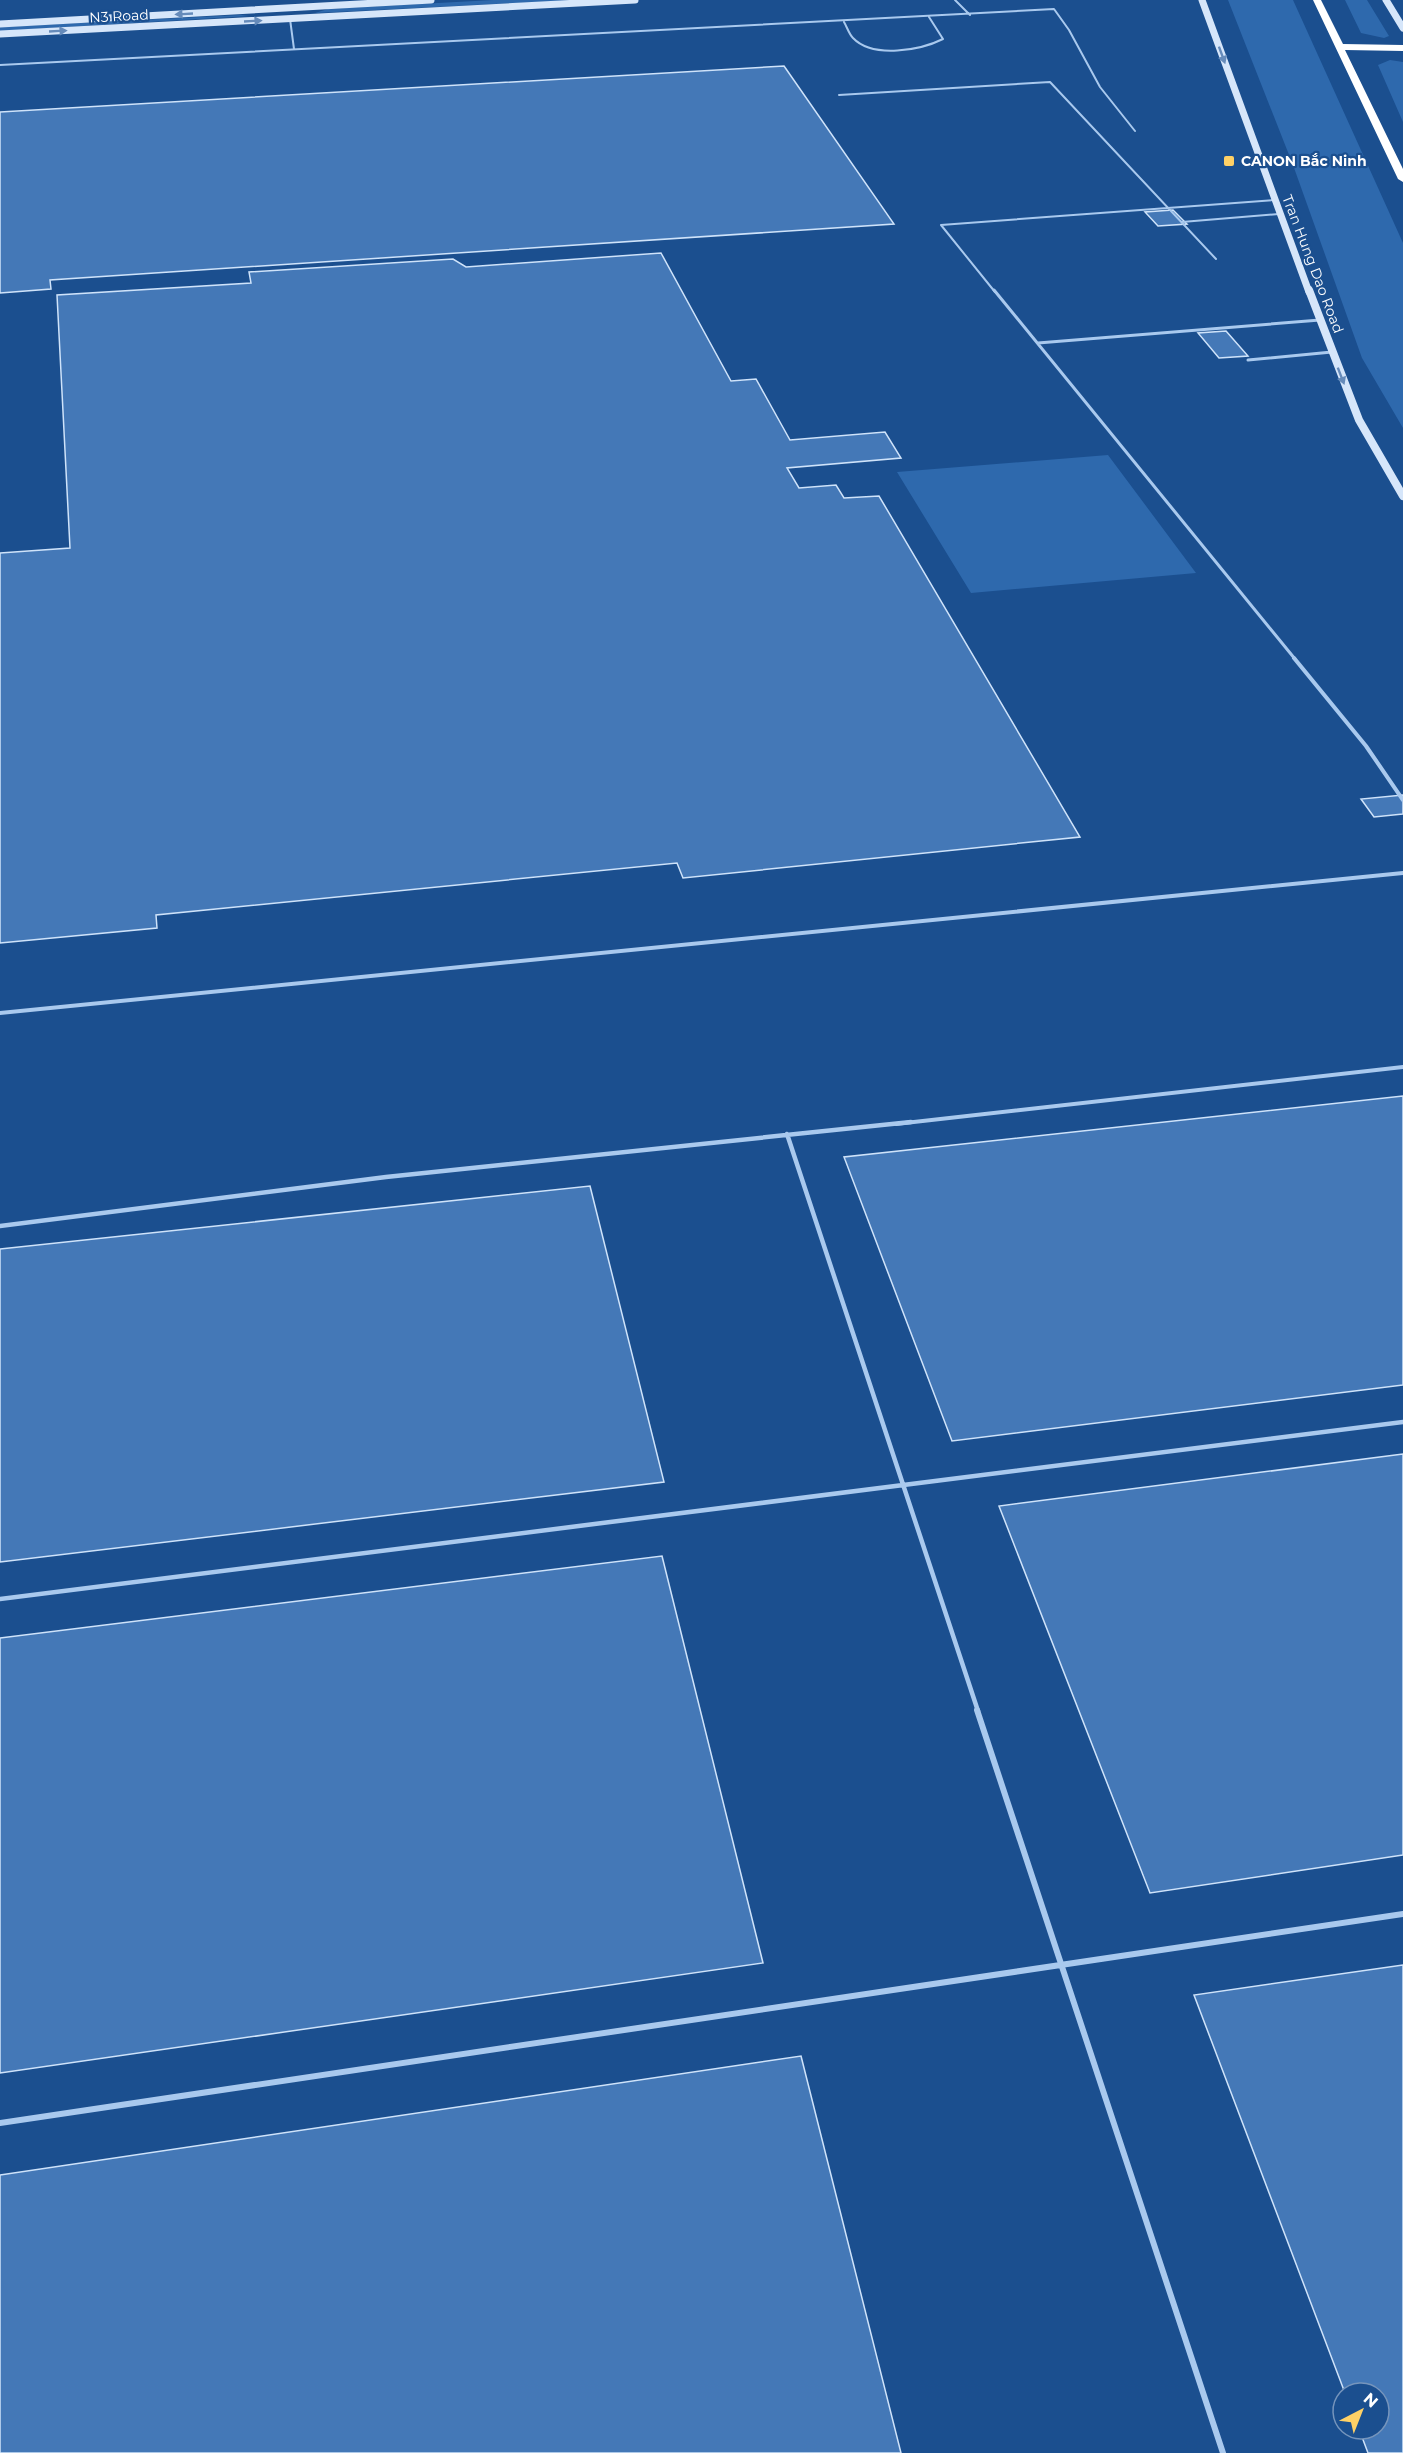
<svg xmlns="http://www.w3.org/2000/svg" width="1403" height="2453" font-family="Montserrat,sans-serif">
  <rect width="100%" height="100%" fill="#1b4f8f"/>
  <path fill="#2e69ad" d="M493 0H577L315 13 328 9Z
    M1228 0H1293L1403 243V428L1362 358 1293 165Z
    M1345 0H1367L1389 36 1384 38 1361 33Z
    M241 15 249 16 0 31V27Z
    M1390 60 1403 62V122L1378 65Z
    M1108 455 1196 573 971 593 897 472Z"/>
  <path fill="#4478b7" stroke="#cfe3fa" stroke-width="1.5" d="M784 66 894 224 50 280 51 289 0 293V112Z
    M1173 210 1187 224 1158 226 1145 212Z
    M661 253 731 381 756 379 790 440 885 432 901 458 787 468 799 488 836 485 844 498 879 496 1080 837 683 878 677 863 156 915 157 928 0 943V553L70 548 57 295 251 283 249 272 453 259 466 267Z
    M1226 331 1248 356 1219 358 1198 333Z
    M1403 795V814L1374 817 1361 799Z
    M1403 1096V1385L952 1441 844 1157Z
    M590 1186 664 1482 0 1562V1249Z
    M1403 1454V1855L1150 1893 999 1506Z
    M662 1556 763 1963 0 2073V1638Z
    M1403 1965V2453H1368L1359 2429H1379V2393H1345L1194 1995Z
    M801 2056 901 2453H0V2175Z"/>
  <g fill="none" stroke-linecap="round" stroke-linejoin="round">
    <path stroke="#a9c9ee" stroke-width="2" d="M955 0 970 15
      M290 19 294 49
      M844 22C847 27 849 34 853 38 873 59 921 50 943 39L929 17
      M0 65 1054 9 1069 30 1100 87 1135 131
      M839 95 1050 82 1216 259
      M1182 222 1279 214
      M941 225 995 292
      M941 225 1274 200"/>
    <path stroke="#a9c9ee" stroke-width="3" d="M994 290 1295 659
      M1038 343 1320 320
      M1248 360 1332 352"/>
    <path stroke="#a9c9ee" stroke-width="4" d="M1294 658 1366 746 1403 800
      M0 1013 1403 873
      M896 1124 1403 1067"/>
    <path stroke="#a9c9ee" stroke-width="4.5" d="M787 1134 978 1711
      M0 1226 386 1177 911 1122
      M0 1599 1403 1422"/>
    <path stroke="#a9c9ee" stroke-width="6" d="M977 1710 1223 2453
      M0 2123 1403 1914"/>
    <path stroke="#d6e6fa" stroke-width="7" d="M1202 0 1309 292
      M1386 0 1403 28
      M0 24 431 0
      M0 34 635 0"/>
    <path stroke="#d6e6fa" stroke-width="8" d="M1309 290 1359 420 1403 496"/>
    <path fill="#fff" fill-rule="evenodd" d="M1313 0H1321L1343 44 1403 45V51L1345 50 1403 169V182L1398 179Z"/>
  </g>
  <defs><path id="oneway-solid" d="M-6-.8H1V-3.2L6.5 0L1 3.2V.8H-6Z" transform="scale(1.5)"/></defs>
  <g fill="#668bba">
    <use href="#oneway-solid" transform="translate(184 14) rotate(177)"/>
    <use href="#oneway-solid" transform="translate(253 21) rotate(-3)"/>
    <use href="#oneway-solid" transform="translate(58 31) rotate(-3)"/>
    <use href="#oneway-solid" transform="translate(1222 55) rotate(70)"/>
    <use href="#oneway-solid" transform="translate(1341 376) rotate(69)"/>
  </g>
  <rect fill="#ffd166" stroke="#1b4f8f" stroke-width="2" x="1223" y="155" width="12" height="12" rx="3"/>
  <g text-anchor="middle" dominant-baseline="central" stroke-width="4.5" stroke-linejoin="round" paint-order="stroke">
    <g font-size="14" fill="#fff" stroke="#1b4f8f">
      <text transform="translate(119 16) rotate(-3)">N3 Road</text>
      <text transform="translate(1313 264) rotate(69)">Tran Hung Dao Road</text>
    </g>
    <g font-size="14" font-weight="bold" fill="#fff" stroke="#1b4f8f" text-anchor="start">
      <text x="1241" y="161">CANON Bắc Ninh</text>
    </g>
  </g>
  <g transform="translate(1361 2411) rotate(42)"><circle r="28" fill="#1b4f8f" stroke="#7695bc" stroke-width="1.5"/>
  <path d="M0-4.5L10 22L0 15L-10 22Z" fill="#ffd166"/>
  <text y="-9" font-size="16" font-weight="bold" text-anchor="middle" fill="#ffffff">N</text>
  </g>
</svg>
